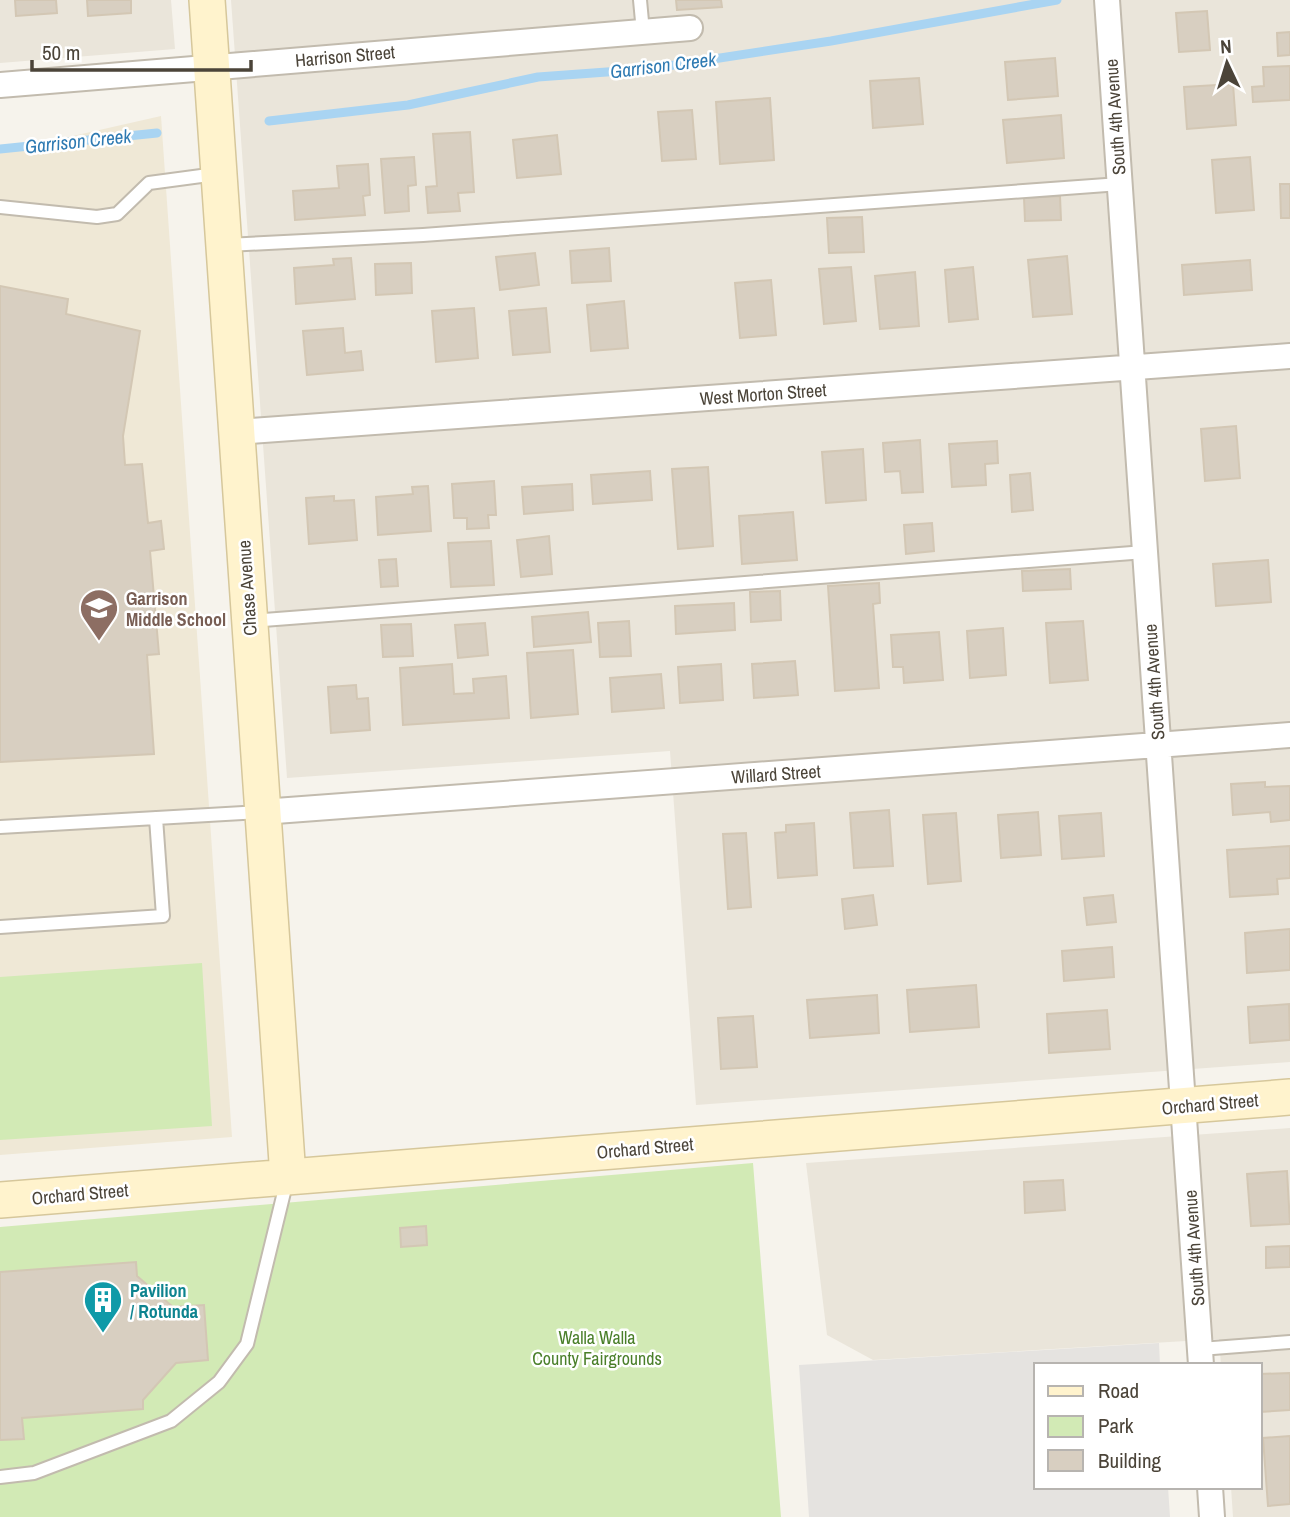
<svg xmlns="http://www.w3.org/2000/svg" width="1290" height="1517" font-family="'Archivo Narrow',sans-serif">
  <rect width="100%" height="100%" fill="#f6f3ec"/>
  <path fill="#eae5da" d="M0 0H171L175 49 0 63Z
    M231 0H1290V1062L696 1105 670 751 287 778Z
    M1290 1128V1517H1233L1231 1487H1260V1365H1221L1219 1339 873 1360 827 1335 806 1163Z"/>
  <path fill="#efe8d6" d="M161 116 232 1137 0 1155V147L42 143Z"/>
  <path fill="#d2eab5" d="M202 963 212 1126 0 1140V977Z
    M753 1163 781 1517H0V1227Z"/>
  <path fill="#e5e3e0" d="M1159 1343 1160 1365H1036V1487H1168L1170 1517H809L799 1365Z"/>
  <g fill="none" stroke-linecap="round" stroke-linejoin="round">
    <path stroke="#a9d4f2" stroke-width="9" d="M269 121 408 105 538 77 648 69 831 41 1057 0
      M0 149 157 133"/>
  </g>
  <path fill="#d8cfc1" stroke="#d3c7b4" stroke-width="2" d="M15 0H56L57 13 16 16Z
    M87 0H131V13L88 16Z
    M676 0H721L722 7 677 10Z
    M1207 11 1210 50 1179 52 1176 13Z
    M1290 32V55L1278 56 1277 33Z
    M1055 58 1058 96 1008 100 1005 62Z
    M1290 66V100L1253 102 1252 87 1264 86 1263 67Z
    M919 78 923 124 873 128 870 81Z
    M1233 84 1236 125 1187 129 1184 87Z
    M770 98 774 160 720 164 716 102Z
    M692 110 696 159 662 161 658 112Z
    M1061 115 1064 158 1007 163 1003 120Z
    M470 132 474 192 458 193 460 211 428 213 426 187 437 186 433 134Z
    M557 135 561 174 517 178 513 140Z
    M414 157 416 185 408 186 409 211 385 213 381 159Z
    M1250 157 1254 210 1216 213 1212 160Z
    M368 164 370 195 363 196 365 215 295 220 293 191 339 188 337 166Z
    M1280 184H1290V218H1281Z
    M1060 196 1061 220 1025 221 1024 198Z
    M862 217 864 252 829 253 827 218Z
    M609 248 611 281 572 283 570 251Z
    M535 253 539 285 500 290 496 257Z
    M1067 256 1072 314 1033 317 1028 260Z
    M351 258 355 299 296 304 294 268 334 265 333 259Z
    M1250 260 1252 290 1184 295 1182 265Z
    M411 263 412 293 376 295 375 264Z
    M851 267 856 321 824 324 819 269Z
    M973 267 978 319 949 322 945 270Z
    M915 272 919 326 880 329 875 276Z
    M771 280 776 335 740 338 735 283Z
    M0 286 68 299 66 314 140 331 123 436 125 465 142 464 148 523 161 521 164 549 150 551 159 654 147 655 154 754 0 762Z
    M624 301 628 348 591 351 587 305Z
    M474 308 478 358 436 362 432 311Z
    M546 308 550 352 513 355 509 311Z
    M343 328 345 353 361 351 363 370 307 375 303 331Z
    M1236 426 1240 478 1205 481 1201 429Z
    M920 440 923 492 902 493 900 471 885 472 883 443Z
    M997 441 998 463 985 464 986 485 952 487 949 444Z
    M863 449 866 500 826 503 822 452Z
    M708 467 713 546 678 549 672 469Z
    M650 471 652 500 593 504 591 475Z
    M1030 473 1033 510 1012 512 1010 475Z
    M494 481 496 515H488L489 528 467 529V518H454L452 484Z
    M572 484 573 510 524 514 522 487Z
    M428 486 431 531 378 535 376 497 413 494 412 487Z
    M334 496V501L354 500 357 540 309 544 306 498Z
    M793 512 797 560 742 564 739 516Z
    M932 523 934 551 906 554 904 525Z
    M549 536 552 574 521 577 517 540Z
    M491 541 494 585 451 587 448 543Z
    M396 559 398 586 381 587 379 560Z
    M1268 560 1271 602 1216 606 1213 564Z
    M1070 569 1071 589 1023 591 1022 571Z
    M879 583 880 603 873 604 879 688 835 691 828 586Z
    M780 591 781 620 751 622 750 592Z
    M734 603 735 630 676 634 675 606Z
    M588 612 591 642 534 647 532 617Z
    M629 621 631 656 600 657 598 623Z
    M1083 621 1088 680 1050 683 1046 623Z
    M485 623 488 655 458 658 455 625Z
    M411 624 413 656 383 657 381 625Z
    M1003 628 1006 675 970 678 967 631Z
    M939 632 943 680 904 683 903 667H893L891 635Z
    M573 650 578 714 531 718 527 653Z
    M795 661 798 695 754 698 752 664Z
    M452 664 454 694 474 693 473 679 506 676 509 718 403 725 400 668Z
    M721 664 723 700 680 703 678 667Z
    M661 674 664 708 612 712 610 678Z
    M356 685 357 699 368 698 370 730 331 733 328 687Z
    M1265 782V787L1290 786V820L1271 822 1270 812 1233 815 1231 784Z
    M889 810 893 866 854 868 850 813Z
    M1038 812 1041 855 1001 858 998 815Z
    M956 813 961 881 928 884 923 815Z
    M1101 813 1104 856 1062 859 1059 816Z
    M814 823 817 875 778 878 775 833 786 832V825Z
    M746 833 751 907 728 909 723 834Z
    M1290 846V878L1277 879 1278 894 1230 897 1227 850Z
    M873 895 877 925 845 929 842 899Z
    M1113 895 1116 922 1087 925 1084 898Z
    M1290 929V970L1247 973 1245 933Z
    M1112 947 1114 977 1064 981 1062 951Z
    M976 985 979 1027 910 1032 907 990Z
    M877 995 879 1033 810 1038 807 1000Z
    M1289 1004 1290 1040 1250 1043 1248 1007Z
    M1107 1010 1110 1049 1049 1053 1047 1014Z
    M753 1016 757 1067 721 1069 718 1018Z
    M1287 1171 1290 1224 1251 1226 1247 1174Z
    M1063 1180 1065 1210 1025 1213 1024 1182Z
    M426 1226 427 1245 401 1247 400 1228Z
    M1290 1246V1267L1266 1268V1247Z
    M136 1262 137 1276 173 1307 204 1305 208 1360 176 1363 143 1400V1409L22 1418 24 1439 0 1440V1272Z
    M1290 1373V1410L1260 1412V1374Z
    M1290 1436V1504L1268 1506 1263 1438Z"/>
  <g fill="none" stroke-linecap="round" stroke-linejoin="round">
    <g stroke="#c2bbae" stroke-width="16">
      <path id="lane" d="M640 0 643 32
        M0 207 97 217 117 214 149 183 216 174
        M227 245 423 235 1120 184
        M252 621 1145 552
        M0 827 262 812
        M0 927 163 916 156 818
        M1200 1349 1290 1342
        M0 1477 34 1473 171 1421 219 1382 247 1344 287 1180"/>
    </g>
    <g stroke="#c2bbae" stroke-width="28">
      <path id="street" d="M1107 0 1201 1365
        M0 85 690 28
        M236 432 1290 356
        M262 812 1290 735
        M1210 1487 1212 1517"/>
    </g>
    <g stroke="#d6c79b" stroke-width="38">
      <path id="secondary" d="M207 0 288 1177
        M0 1200 1290 1097"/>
    </g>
    <use href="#lane" stroke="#fff" stroke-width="12"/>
    <use href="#street" stroke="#fff" stroke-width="24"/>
    <use href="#secondary" stroke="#fff3cd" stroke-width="35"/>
  </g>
  <defs>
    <g id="school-pin" transform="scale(2.0125)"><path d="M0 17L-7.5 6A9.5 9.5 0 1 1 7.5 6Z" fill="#8d6e63" stroke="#fff"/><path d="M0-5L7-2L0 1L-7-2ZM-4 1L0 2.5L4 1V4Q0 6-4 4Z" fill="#fff"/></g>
    <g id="building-pin" transform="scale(2.0125)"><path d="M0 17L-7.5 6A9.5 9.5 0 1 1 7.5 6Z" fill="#0f9aa8" stroke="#fff"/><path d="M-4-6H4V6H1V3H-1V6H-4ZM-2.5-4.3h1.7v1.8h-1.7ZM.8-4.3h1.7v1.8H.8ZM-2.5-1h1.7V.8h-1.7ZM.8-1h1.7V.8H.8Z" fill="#fff"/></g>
  </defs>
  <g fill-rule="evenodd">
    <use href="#school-pin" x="99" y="608"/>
    <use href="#building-pin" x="103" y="1300"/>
  </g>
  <g text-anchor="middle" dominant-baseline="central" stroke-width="5" stroke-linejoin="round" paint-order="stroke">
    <g font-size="18" fill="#4b4439" stroke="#fff">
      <text transform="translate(345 56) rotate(-5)">Harrison Street</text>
      <text transform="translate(1115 117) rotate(-94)">South 4th Avenue</text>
      <text transform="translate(763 394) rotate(-4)">West Morton Street</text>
      <text transform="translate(247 588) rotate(-94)">Chase Avenue</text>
      <text transform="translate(1154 682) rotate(-94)">South 4th Avenue</text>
      <text transform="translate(776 774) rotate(-4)">Willard Street</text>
      <text transform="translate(1210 1104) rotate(-5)">Orchard Street</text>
      <text transform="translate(645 1148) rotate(-5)">Orchard Street</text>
      <text transform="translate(80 1194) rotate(-5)">Orchard Street</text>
      <text transform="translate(1194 1248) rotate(-94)">South 4th Avenue</text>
    </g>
    <g font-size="18" font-weight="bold" fill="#785e54" stroke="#fff" text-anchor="start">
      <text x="126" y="598">Garrison<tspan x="126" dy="21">Middle School</tspan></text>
    </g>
    <g font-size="18" font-weight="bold" fill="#0d838f" stroke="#fff" text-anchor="start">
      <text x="130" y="1290">Pavilion<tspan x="130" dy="21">/ Rotunda</tspan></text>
    </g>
    <g font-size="18" fill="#4a7f2a" stroke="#fff">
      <text x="597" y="1337">Walla Walla<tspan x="597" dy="21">County Fairgrounds</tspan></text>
    </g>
    <g font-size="19" font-style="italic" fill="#2e7ab2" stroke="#fff">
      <text transform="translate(663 65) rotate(-7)">Garrison Creek</text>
      <text transform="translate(78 141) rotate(-6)">Garrison Creek</text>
    </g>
  </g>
  <rect x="1034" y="1363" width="228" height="126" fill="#ffffff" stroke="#b7b4b0" stroke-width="2"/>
  <rect x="1048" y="1386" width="35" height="10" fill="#fff3cd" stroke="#b7b4b0" stroke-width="2"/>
  <text x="1098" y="1398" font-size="21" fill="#4b4439">Road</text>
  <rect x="1048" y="1416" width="35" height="21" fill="#d2eab5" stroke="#b7b4b0" stroke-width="2"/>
  <text x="1098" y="1433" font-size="21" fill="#4b4439">Park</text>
  <rect x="1048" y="1450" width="35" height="21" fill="#d8cfc1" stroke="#b7b4b0" stroke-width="2"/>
  <text x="1098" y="1468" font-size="21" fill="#4b4439">Building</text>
  <g transform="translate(1227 63) rotate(356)" stroke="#ffffff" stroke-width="5" paint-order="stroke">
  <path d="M0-5L12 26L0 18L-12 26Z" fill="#4b4439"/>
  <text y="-10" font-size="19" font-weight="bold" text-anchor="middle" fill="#4b4439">N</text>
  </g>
  <path d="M32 60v10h219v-10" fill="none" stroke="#4b4439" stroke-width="3.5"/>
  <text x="42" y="60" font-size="21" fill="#4b4439" stroke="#ffffff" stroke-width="5" paint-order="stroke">50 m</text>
</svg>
